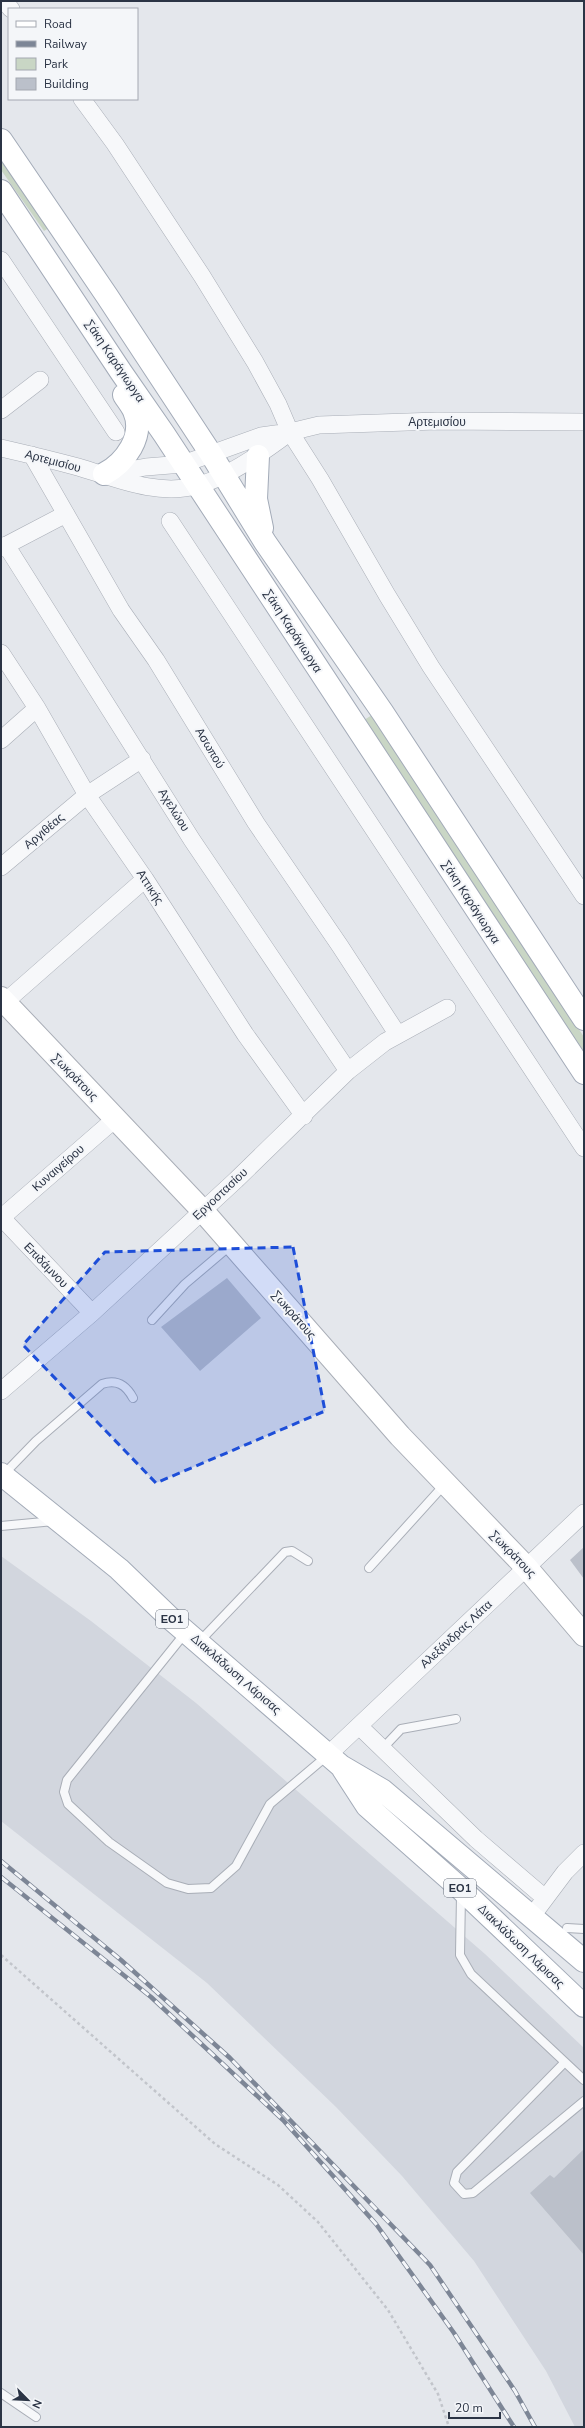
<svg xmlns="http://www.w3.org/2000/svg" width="585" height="2428" font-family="'Nunito Sans',sans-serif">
  <rect width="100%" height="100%" fill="#e4e7ec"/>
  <path fill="#d2d6de" d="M1 1556 91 1621 196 1703 485 1954 584 2048V2427H575L546 2371 474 2261 402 2176 336 2107 207 1983 1 1821Z"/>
  <path fill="#c9d6c5" d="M1 155 49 228 44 231 1 170Z
    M372 715 584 1037V1054L364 720Z"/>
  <path fill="#bbc0ca" d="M227 1278 261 1318 200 1371 161 1327Z
    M584 1547V1579L570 1560Z
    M584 2149V2255L530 2193 550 2175 554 2178Z"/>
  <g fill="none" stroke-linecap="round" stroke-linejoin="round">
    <g stroke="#a9aeb7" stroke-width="10">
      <path id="service" d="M152 1320 185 1284 231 1245
        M3 1475 36 1441 102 1384C117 1379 126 1385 133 1398
        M1 1526 54 1521
        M369 1568 445 1484
        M186 1632 67 1780 64 1792 68 1804 109 1842 167 1883 188 1889 211 1888 236 1866 270 1804 328 1755
        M199 1642 285 1552 292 1551 308 1561
        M383 1748 401 1729 456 1719
        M461 1894 460 1955 471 1974 584 2080
        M567 1928 584 1929
        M564 2063 457 2172 454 2183 464 2194 473 2193 584 2101
        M1 2393 36 2417"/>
    </g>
    <g stroke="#a9aeb7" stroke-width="18">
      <path id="minor" d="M4 1 11 9
        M82 99 115 144 202 276 255 362 278 404 290 432 320 479 387 595 431 667 584 896
        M1 260 116 432
        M1 410 40 380
        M1 448C27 454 52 460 78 467 116 478 155 496 196 486 227 478 265 451 290 432
        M32 455 121 610 156 660 256 823 340 946 398 1035
        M106 474 146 467 183 464 261 436 290 432 319 425 437 421 584 422
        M170 521 584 1148
        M6 545 192 840 348 1071
        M1 548 66 514
        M1 653 37 708 87 795 145 879 245 1034 304 1116
        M1 740 37 708
        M1 867 87 795 142 759
        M5 1002 145 879
        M1 1217 92 1313
        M1 1218 115 1119
        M1 1391 92 1313 236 1180 348 1071 385 1042 447 1008
        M359 1726 476 1839 545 1898
        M329 1754 584 1513
        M538 1908 565 1872 584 1853"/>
    </g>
    <g stroke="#a9aeb7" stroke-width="24">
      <path id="secondary" d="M1 998 202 1210 400 1436 526 1567 584 1635"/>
    </g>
    <g stroke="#a3abb8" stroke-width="24">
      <path id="primary" d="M1 140 107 296 211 454 265 542 383 713 584 1019
        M1 191 121 372 164 434 584 1073
        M258 456 256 499 262 528
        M104 474C125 463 145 436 134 411 132 406 127 400 124 395
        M1 1474 119 1569 171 1619 341 1766 382 1790 584 1961
        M343 1769 367 1806 462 1890 584 2006"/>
    </g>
    <path stroke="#c2c5cb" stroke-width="2.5" stroke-dasharray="3 3" stroke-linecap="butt" d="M1 1955 215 2144 278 2185 318 2222 388 2310 438 2394 449 2427"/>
    <use href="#service" stroke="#f7f8fa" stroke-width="8"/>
    <use href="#minor" stroke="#f7f8fa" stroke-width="17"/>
    <use href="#secondary" stroke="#fff" stroke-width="22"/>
    <use href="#primary" stroke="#fff" stroke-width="22"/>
    <g stroke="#7d8696" stroke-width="4.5">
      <path id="rail" d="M1 1861 121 1960 230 2058 430 2265 515 2391 535 2427
        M1 1877 151 1997 283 2120 376 2224 454 2333 514 2427"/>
    </g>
    <use href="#rail" stroke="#f4f6f9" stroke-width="3" stroke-dasharray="9" stroke-linecap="butt"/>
  </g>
  <path fill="#1d4ed8" fill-opacity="0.2" stroke="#1d4ed8" stroke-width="3" stroke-dasharray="8 5" stroke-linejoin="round" d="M293 1247 325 1411 156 1483 23 1345 105 1252Z"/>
  <g text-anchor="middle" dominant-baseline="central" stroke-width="4" stroke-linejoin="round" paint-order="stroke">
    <g fill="#f4f6f9" stroke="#676e7b" stroke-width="1">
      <rect x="156" y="1610" width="32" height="18" rx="3"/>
      <rect x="444" y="1879" width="32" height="18" rx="3"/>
    </g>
    <g font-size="11" font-weight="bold" fill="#2b3445">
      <text x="172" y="1619">ΕΟ1</text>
      <text x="460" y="1888">ΕΟ1</text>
    </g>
    <g font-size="12" fill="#2b3445" stroke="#f4f6f9">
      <text transform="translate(115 361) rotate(56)">Σάκη Καράγιωργα</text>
      <text x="437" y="422">Αρτεμισίου</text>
      <text transform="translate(53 461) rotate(15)">Αρτεμισίου</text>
      <text transform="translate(293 631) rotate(57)">Σάκη Καράγιωργα</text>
      <text transform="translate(210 748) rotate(59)">Ασωπού</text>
      <text transform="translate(174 810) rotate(58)">Αχελώου</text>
      <text transform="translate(44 831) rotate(-40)">Αργιθέας</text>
      <text transform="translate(150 887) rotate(57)">Αττικής</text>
      <text transform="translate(471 902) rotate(57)">Σάκη Καράγιωργα</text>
      <text transform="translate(75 1077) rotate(46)">Σωκράτους</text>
      <text transform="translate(58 1168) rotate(-41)">Κυναιγείρου</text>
      <text transform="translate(220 1194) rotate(-43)">Εργοστασίου</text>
      <text transform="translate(46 1265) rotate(46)">Επιδάμνου</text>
      <text transform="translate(294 1315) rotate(49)">Σωκράτους</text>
      <text transform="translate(513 1554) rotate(46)">Σωκράτους</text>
      <text transform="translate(456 1634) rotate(-43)">Αλεξάνδρας Λάτα</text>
      <text transform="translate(236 1674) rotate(41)">Διακλάδωση Λάρισας</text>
      <text transform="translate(521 1946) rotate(44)">Διακλάδωση Λάρισας</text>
    </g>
  </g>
  <rect width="585" height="2428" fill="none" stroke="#2b3445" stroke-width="4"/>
  <rect x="8" y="8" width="130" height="92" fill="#f4f6f9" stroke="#a4a8b1"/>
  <rect x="16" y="21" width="20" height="6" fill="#ffffff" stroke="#a4a8b1"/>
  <text x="44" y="28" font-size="12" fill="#2b3445">Road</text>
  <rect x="16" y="41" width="20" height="6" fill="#7d8696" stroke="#a4a8b1"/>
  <text x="44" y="48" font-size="12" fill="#2b3445">Railway</text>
  <rect x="16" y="58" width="20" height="12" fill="#c9d6c5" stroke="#a4a8b1"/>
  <text x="44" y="68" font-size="12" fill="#2b3445">Park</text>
  <rect x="16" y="78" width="20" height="12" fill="#bbc0ca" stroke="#a4a8b1"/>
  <text x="44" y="88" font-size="12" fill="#2b3445">Building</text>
  <g transform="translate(28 2400) rotate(114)" stroke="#f4f6f9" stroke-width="3" paint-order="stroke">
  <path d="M0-3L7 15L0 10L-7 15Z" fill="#2b3445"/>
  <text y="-6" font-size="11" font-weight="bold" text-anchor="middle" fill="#2b3445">N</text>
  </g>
  <path d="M449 2412v6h51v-6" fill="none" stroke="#2b3445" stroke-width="2"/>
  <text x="455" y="2412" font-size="12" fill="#2b3445" stroke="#f4f6f9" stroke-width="3" paint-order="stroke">20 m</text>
</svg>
